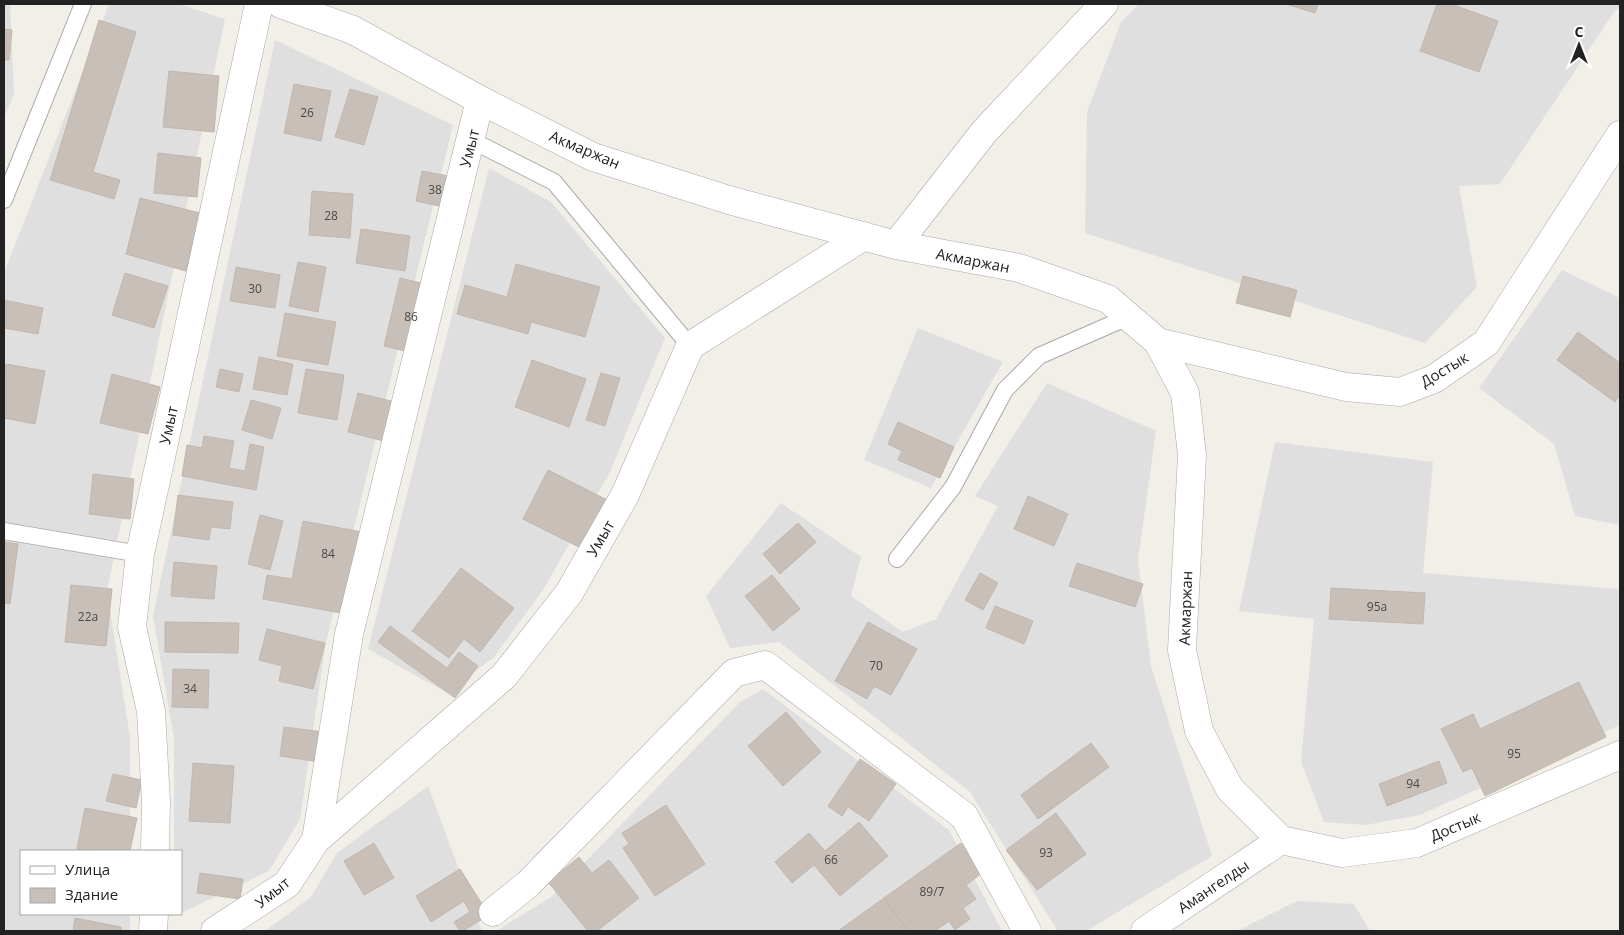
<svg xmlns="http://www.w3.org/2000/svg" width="1624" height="935" font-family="'Open Sans',sans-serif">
  <rect width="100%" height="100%" fill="#f2efe9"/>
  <path fill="#e0dfdf" d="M4 4H10L14 94 4 118Z
    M109 4H179L225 19 107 591 130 737V851H21V914H130V931H4V273Z
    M1139 4H1620V7L1614 12 1500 184 1459 186 1477 287 1425 343 1085 233 1087 112 1121 22Z
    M275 40 453 125 326 642 300 819 269 871 181 913V851H174V739L153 616Z
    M489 168 551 202 665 338 610 472 543 590 494 657 447 693 368 649Z
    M1562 270 1620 298V525L1575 516 1554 444 1479 388Z
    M918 328 1003 362 931 488 864 460Z
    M1047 383 1156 431 1138 560 1151 666 1212 856 1086 931H1058L970 792 779 642 730 648 706 596 781 503 861 557 851 596 903 632 936 619 998 506 975 496Z
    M1275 442 1433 462 1423 573 1620 589V725L1420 815 1366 825 1324 822 1301 761 1314 619 1239 611Z
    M763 689 949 830 1002 931H496L551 897 740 702Z
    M428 786 482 931H265L311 897 337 853Z
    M1297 901 1354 904 1370 931H1237Z"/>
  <path fill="#c7bfb8" stroke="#c4b6ab" d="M1286 4H1318L1315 13Z
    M1437 4H1451L1498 21 1479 72 1420 51Z
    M99 20 136 32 93 172 120 180 114 199 50 180Z
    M4 29 12 30 9 60H4Z
    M169 71 219 76 214 132 163 127Z
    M294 84 331 91 321 141 284 133Z
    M350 89 378 97 364 145 335 137Z
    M158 153 201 158 197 197 154 193Z
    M422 171 454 177 448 208 416 201Z
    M312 191 353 194 350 238 309 235Z
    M140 198 200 213 186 271 126 254Z
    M361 229 410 236 405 271 356 263Z
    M298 262 326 267 318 312 289 306Z
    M516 264 600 287 585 337 531 322 528 334 457 314 465 285 507 297Z
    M236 267 280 275 275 308 230 301Z
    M125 273 168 286 154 328 112 315Z
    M1243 276 1297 290 1290 317 1236 303Z
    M400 278 438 287 422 355 384 346Z
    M4 300 43 308 38 334 4 328Z
    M285 313 336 322 328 365 277 356Z
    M1578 332 1620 363V395L1615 402 1557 360Z
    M259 357 293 364 287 395 253 389Z
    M532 360 586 379 569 427 515 407Z
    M6 364 45 371 35 424 4 418V376Z
    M220 369 243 374 239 392 216 387Z
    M306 369 344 375 337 420 298 413Z
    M601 373 620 378 605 426 586 420Z
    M112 374 160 387 148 434 100 423Z
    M358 393 412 406 403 446 348 432Z
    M251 400 281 408 272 439 242 430Z
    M898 422 954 447 940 478 898 460 902 451 888 444Z
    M204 436 234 441 229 468 245 471 250 444 264 447 256 490 182 476 187 445 202 448Z
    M548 470 613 503 589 552 523 519Z
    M93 474 134 479 130 519 89 514Z
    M178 495 233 502 230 529 211 527 209 540 173 535Z
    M1028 496 1068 514 1054 546 1014 529Z
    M260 515 283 521 270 570 248 564Z
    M303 521 362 532 347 614 263 599 267 575 292 579Z
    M798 523 816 542 780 574 763 554Z
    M4 542 18 544 10 604 4 603Z
    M174 562 217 566 214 599 171 596Z
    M1077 563 1143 584 1135 607 1069 586Z
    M461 568 514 608 480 652 464 639 449 658 412 631Z
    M980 573 998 583 983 610 965 600Z
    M772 575 800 609 773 631 745 596Z
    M71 585 112 589 106 646 65 642Z
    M1331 588 1425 593 1423 624 1329 619Z
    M995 606 1033 621 1024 644 986 628Z
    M165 622 239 623 238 653 165 652Z
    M868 622 917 649 891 695 874 686 867 699 835 681Z
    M390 626 447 668 459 652 478 666 455 698 378 642Z
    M267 629 325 643 313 689 279 681 282 666 259 660Z
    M173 669 209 670 208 708 172 707Z
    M1579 682 1606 737 1485 796 1472 768 1463 772 1441 729 1473 714 1480 729Z
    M786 712 821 752 783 786 748 746Z
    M284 727 324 732 320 762 280 756Z
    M1091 743 1109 767 1038 819 1021 795Z
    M860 759 896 784 869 821 848 807 842 816 828 806Z
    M1439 761 1447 783 1387 806 1379 784Z
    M193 763 234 766 230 823 189 821Z
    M113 774 142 780 136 808 106 801Z
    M666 805 705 864 655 896 623 848 629 844 622 833Z
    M85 808 137 818 130 851H89L77 849Z
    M1056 813 1086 854 1037 890 1006 850Z
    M859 822 888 856 840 896 814 865 792 883 775 862 809 833 825 851Z
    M374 843 394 878 364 895 344 861Z
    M961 843 982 873 966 885 976 899 963 908 970 919 955 930 949 921 935 931H908L884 898Z
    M579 857 592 873 609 860 639 898 597 931H588L548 882Z
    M460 869 489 915 463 931H460L454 922 470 912 464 901 431 922 416 896Z
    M200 873 243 879 240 899 197 893Z
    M884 898 908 931H838Z
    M75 918 121 927V931H73Z"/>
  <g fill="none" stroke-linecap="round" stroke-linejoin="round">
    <g stroke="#a9a9a9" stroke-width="18">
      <path id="lane" d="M471 140 554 182 690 346
        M4 200 83 4
        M4 531 140 554
        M897 559 953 487 1005 390 1039 356 1128 317"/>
    </g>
    <g stroke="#a9a9a9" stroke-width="29">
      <path id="street" d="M281 4 353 30 480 100 593 157 729 200 896 245 1019 268 1108 299 1158 342 1185 393 1192 455 1182 650 1199 731 1230 789 1281 840
        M896 245 984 132 1104 4
        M1158 342 1346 387 1400 392 1434 379 1486 343 1620 135
        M316 840 349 634 480 100
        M1281 840 1342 853 1417 843 1620 755
        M155 851 156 802 151 711 132 627 140 554 259 4
        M493 912 528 884 734 673 765 665 964 816 1027 931
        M153 931 154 914
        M215 931 287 884 316 840 504 676 569 593 625 495 690 346 864 236
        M1145 931 1281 840"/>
    </g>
    <use href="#lane" stroke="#fff" stroke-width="16"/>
    <use href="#street" stroke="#fff" stroke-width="28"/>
  </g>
  <g text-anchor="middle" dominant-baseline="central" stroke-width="4.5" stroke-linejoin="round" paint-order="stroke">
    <g font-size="12" fill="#4b4948">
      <text x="307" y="112">26</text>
      <text x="435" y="189">38</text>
      <text x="331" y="215">28</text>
      <text x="255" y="288">30</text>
      <text x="411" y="316">86</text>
      <text x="328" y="553">84</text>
      <text x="1377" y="606">95а</text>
      <text x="88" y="616">22а</text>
      <text x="876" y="665">70</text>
      <text x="190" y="688">34</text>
      <text x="1514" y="753">95</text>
      <text x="1413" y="783">94</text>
      <text x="1046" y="852">93</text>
      <text x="831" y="859">66</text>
      <text x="932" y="891">89/7</text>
    </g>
    <g font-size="15" fill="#222" stroke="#fff">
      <text transform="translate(469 148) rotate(-76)">Умыт</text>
      <text transform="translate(585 149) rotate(23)">Акмаржан</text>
      <text transform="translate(973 260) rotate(11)">Акмаржан</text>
      <text transform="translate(1444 369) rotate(-31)">Достык</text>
      <text transform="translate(168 425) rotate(-78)">Умыт</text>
      <text transform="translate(600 538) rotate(-60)">Умыт</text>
      <text transform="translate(1185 608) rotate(-88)">Акмаржан</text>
      <text transform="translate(1455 826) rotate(-23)">Достык</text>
      <text transform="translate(1213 886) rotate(-34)">Амангелды</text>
      <text transform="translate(272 892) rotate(-38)">Умыт</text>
    </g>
  </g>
  <rect width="1624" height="935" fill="none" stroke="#222222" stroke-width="10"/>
  <rect x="20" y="850" width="162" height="65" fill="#ffffff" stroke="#a7a7a7"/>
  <rect x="30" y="866" width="25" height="8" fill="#ffffff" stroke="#a7a7a7"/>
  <text x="65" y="875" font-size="15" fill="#222222">Улица</text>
  <rect x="30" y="888" width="25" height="15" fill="#c7bfb8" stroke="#a7a7a7"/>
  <text x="65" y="900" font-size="15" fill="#222222">Здание</text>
  <g transform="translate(1579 45)" stroke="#ffffff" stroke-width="4" paint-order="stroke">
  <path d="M0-4L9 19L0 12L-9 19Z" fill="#222222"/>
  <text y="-8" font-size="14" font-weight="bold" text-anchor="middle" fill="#222222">С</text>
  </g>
</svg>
